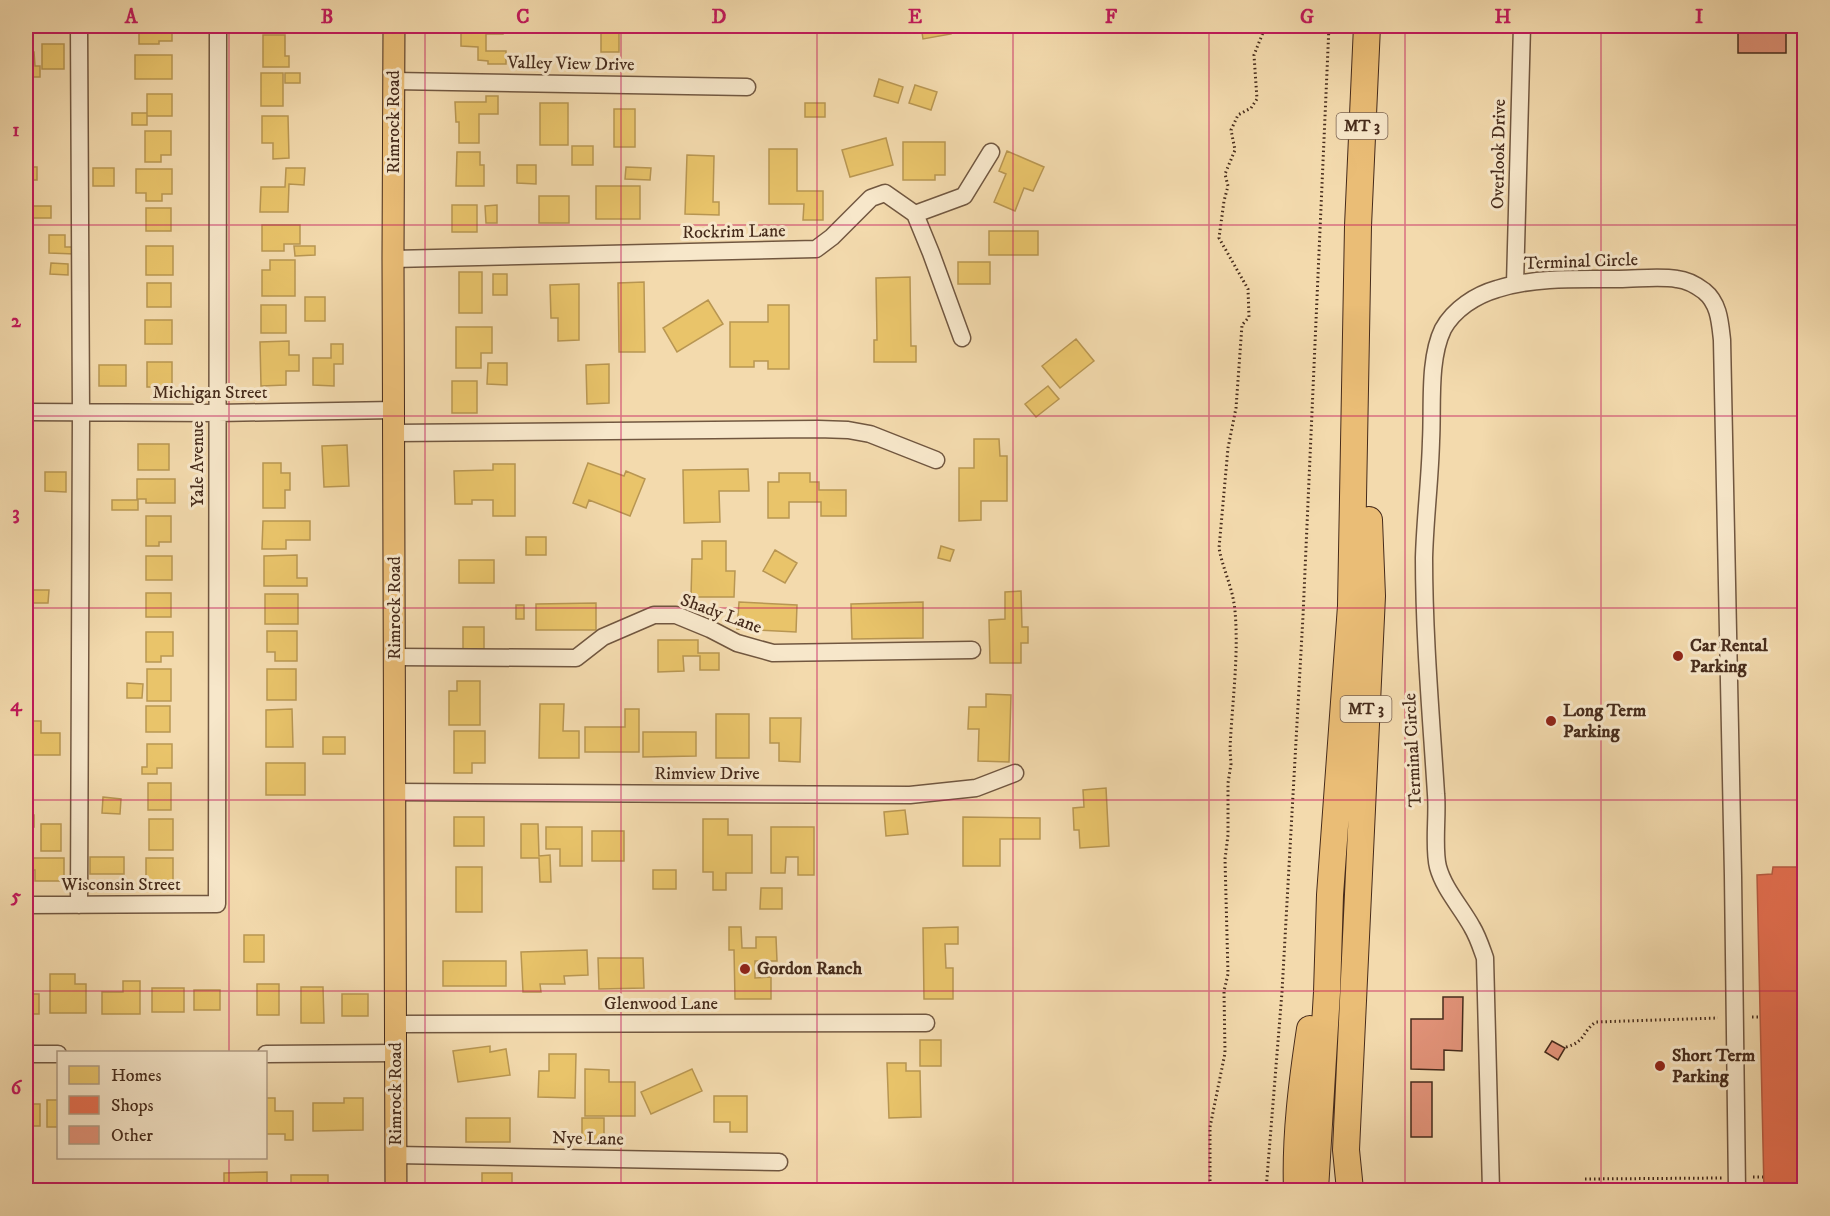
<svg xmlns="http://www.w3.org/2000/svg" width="1830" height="1216" font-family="'IM FELL DW Pica',serif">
  <rect width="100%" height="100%" fill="#f3daad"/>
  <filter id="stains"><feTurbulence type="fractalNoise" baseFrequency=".00333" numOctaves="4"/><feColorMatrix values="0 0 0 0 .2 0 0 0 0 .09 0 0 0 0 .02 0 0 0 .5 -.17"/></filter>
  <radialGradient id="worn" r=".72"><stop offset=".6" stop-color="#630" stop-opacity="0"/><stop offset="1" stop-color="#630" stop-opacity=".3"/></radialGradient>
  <path fill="#e9c46a" stroke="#b89652" stroke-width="1.5" d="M139 26H172V41H159V44H139Z
    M263 26H301V29H263Z
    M461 26H503V34H486V51H506V64H488V61L478 60V47L461 46Z
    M601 26H634V27H619V52H601Z
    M921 26H950L951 34 923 39Z
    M263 35H285V56H289V67H263Z
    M42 44H64V69H42Z
    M26 52H34L35 66H40V77H26Z
    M135 55H172V79H135Z
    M261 73H283V106H261Z
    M285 73H300V83H285Z
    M879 79 903 87 898 103 874 96Z
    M915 85 937 92 931 110 909 103Z
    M147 94H172V116H147Z
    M486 96H498V114H479V143H459V122H456L455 102H486Z
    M540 103H568V145H540Z
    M805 103H825V117H805Z
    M614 109H635V147H614Z
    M132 113H147V125H132Z
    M262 116H288L289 158 273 159V143H262Z
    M145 131H171V155H161V162H145Z
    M886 138 893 165 850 177 842 150Z
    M903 142H945V175H935V180H903Z
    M572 146H593V165H572Z
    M769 149H797V191H823V220H803L804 204H769Z
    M26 151V167H37V180H26Z
    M1007 151 1044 167 1033 191 1024 188 1015 211 994 202 1006 174 999 171Z
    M457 152H480V165H484V186H456Z
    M687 155 714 156 713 202H719V215L685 214Z
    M517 165H536V184L517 183Z
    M626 167 651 168 650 180 625 179Z
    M93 168H114V186H93Z
    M286 168H305L304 185 289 184 288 212H260L261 187H285Z
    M136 169H172V194H162V201H146V193H136Z
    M596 186H640V219H596Z
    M26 190H30V206H51V218H26Z
    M539 196H569V223H539Z
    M452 205H477V232H452Z
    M497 205V223H486L485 206Z
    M146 208H171V231H146Z
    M262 225H300V244H284V251H262Z
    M989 231H1038V255H989Z
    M49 235H65V247H75V254L49 253Z
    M146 246H173V275H146Z
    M294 246H315V255L295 256Z
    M270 260H295V296H262V270H270Z
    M958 262H990V284H958Z
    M51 263 68 264V275L50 274Z
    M459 272H482V313H459Z
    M493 274H507V295H493Z
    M910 277 911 346H916V362H874V340H877L876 278Z
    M644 282 645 352H619L618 283Z
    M147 283H171V307H147Z
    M579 284V340L558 341V318H551L550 285Z
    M305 297H325V321H305Z
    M708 300 723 324 677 352 663 328Z
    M261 305H286V333H261Z
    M768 305H789V369H768V361H754V367H730V322H768Z
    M145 320H172V344H145Z
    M456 327H492V353H481V368H456Z
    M1076 339 1094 361 1060 388 1042 366Z
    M289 341V355H299V371H286V385L261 386 260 342Z
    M331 344H343V364H334V386L313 385V358H331Z
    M147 362H172V387H147Z
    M488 363H507V385L487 384Z
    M609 364V403L587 404 586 365Z
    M99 365H126V386H99Z
    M452 381H477V413H452Z
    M1048 386 1059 399 1036 417 1025 404Z
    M974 439H999L1000 456H1007V501H981V520L959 521V468H974Z
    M138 444H169V470H138Z
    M26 445H33L32 472 26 471Z
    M347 445 349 486 324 487 322 446Z
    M263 463H281V473H290V490H285V508H263Z
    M588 463 624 476 626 471 645 479 630 516 589 500 586 508 573 503Z
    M493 464H515V516H493V500H472V504H455L454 471 493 470Z
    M748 469 749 491H719L720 522 684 523 683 470Z
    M45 472H66V492L45 491Z
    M779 473H810V482H819V490H846V516H821V502H789V518H768V482H779Z
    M137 479H175V503H146V499H137Z
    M112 500H138V510H112Z
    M146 516H171V542H159V546H146Z
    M263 521H310V540H286V549H262Z
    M526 537H546V555H526Z
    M702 541H726V571H735L734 597H691L692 559H702Z
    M941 546 954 550 950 561 938 558Z
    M775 550 797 563 785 583 763 571Z
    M297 555V578H307V586H264V556Z
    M146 556H172V580H146Z
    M459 560H494V583H459Z
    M31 590H49L48 603H31Z
    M1021 591 1022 627H1028V643H1021V663H990L989 620 1005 619V592Z
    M146 593H171V617H146Z
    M265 594H298V624H265Z
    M739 602 797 605 796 632 737 629Z
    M923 602V638L852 639 851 604Z
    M596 603V630H536V604Z
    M516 605H524V619H516Z
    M463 627H484V649H463Z
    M267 631H297V661H275V652H267Z
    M146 632H173V656H161V662H146Z
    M658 640H698V653H719V670H700V656H683L684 671 658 672Z
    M147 669H171V701H147Z
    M267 669H296V700H267Z
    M457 681H480V725H449V691H457Z
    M127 683 143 684 142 698H127Z
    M986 694 1011 695 1009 762 978 761 979 729H968L969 707H986Z
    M540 704H564L563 731H579V758H539Z
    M146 706H170V732H146Z
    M292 709 293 747H266V710Z
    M625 709H639V752H585V727H625Z
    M716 714H749V758H716Z
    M770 718H801L800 762 779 761V743H770Z
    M26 721H41V733H60V755H26Z
    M454 731H485V763H472V773H454Z
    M643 732H696V756L643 757Z
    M323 737H345V754H323Z
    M147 744H172V768H157V774H142V767H147Z
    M266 763H305V795H266Z
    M148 783H171V810H148Z
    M1106 788 1109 846 1080 848 1079 830H1074L1073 808 1084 807 1083 790Z
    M103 797 121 799 120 814 102 813Z
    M905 810 908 834 886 836 884 812Z
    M26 815H34V827L26 828Z
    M454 817H484V846H454Z
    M963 817 1040 818V839H1000V866H963Z
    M149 819H173V850H149Z
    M703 819H728V835H752V873H726V890H713V872H703Z
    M41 824H61V851H41Z
    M521 824H538L539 856 550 855 551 882H540L539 858H521Z
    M546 827H582V866H560V849H546Z
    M771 827H814V875H798V857H786L785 873H771Z
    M592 831H624V861H592Z
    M90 857H124V874H90Z
    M27 858H64V881H35V870H27Z
    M146 858H173V884H146Z
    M456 867H482V912H456Z
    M653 870H676V889H653Z
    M761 888H782V909H760Z
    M729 927H741L742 948H756V937H776L777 961H755V978L771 977V999H735L734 950H729Z
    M958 927V944H945L946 968H953V999H924L923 928Z
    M244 935H264V962H244Z
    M587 950 588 975 564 976 565 984H540L541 992H523L521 952Z
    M598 958H643L644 988 599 989Z
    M443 961H506V986H443Z
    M50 974H75V984H86V1013H50Z
    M123 981H140V1014H102V992H123Z
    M257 984H279V1015H257Z
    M301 987H323L324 1023H301Z
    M152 988H184V1012H152Z
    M194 990H220V1010H194Z
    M26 994H39V1014H26Z
    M342 994H368V1016H342Z
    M920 1040H941V1066H920Z
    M490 1046V1052L506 1049 510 1075 458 1082 453 1051Z
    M549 1054H576L575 1098 538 1097 539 1071H549Z
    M887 1063H906V1071H920L921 1117 889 1118Z
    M585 1069 609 1070V1082H635V1116H585Z
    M692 1069 702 1091 651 1114 641 1092Z
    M714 1096H747V1132H730V1122H714Z
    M266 1098H275V1111H293V1140H285V1134H266Z
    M344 1098H363V1130L313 1131V1103H344Z
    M47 1100H58V1127H47Z
    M26 1104H40V1126H26Z
    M466 1118H510V1142H466Z
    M582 1118H604V1141H582Z
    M267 1172V1190H224V1173Z
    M482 1173H512V1190H469H482Z
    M291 1175H328V1190H291Z"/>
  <path fill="#e76f51" stroke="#b75b41" stroke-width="1.5" d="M1773 867H1804V1190H1764L1757 875 1772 874Z"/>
  <path fill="#e19278" stroke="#462b1b" stroke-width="1.5" d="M1738 33H1786V53H1738Z
    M1443 997H1463L1462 1051 1444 1050V1070L1411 1069V1019H1443Z
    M1552 1041 1565 1048 1558 1060 1545 1052Z
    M1411 1082H1432V1137H1411Z"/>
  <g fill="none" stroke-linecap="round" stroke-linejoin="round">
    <g stroke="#715740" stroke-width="19">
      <path id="minor" d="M79 26 81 413 79 905
        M394 81 747 87
        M915 214 964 196 991 152
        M393 259 816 249 832 237 871 198 885 193 915 214 931 253 962 338
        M1515 284 1522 26
        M26 412 218 413 394 410
        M394 433 818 429 848 430 870 434 936 460
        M395 657 576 658 603 637 654 615H676L710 629 737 643 773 653 972 650
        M396 792 910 795 976 788 1015 773
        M26 905 217 904 218 26
        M396 1024 926 1023
        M26 1054H58
        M266 1054 396 1053
        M396 1155 779 1162
        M1491 1190 1485 958C1481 947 1478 937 1472 927 1461 907 1444 889 1438 867 1433 848 1438 815 1436 794 1431 715 1424 637 1424 558 1425 519 1430 480 1431 441 1433 407 1428 360 1443 329 1454 309 1476 295 1497 289 1535 277 1578 279 1619 279 1638 279 1658 276 1677 279 1687 280 1696 285 1704 291 1719 303 1720 322 1722 340L1733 876 1737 1190"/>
    </g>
    <g stroke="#462b1b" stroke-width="23">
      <path id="major" d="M394 26 393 259 396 1190"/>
    </g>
    <g stroke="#462b1b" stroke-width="28">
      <path id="highway" d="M1297 1190C1295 1137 1302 1082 1310 1029
        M1315 1190 1327 992 1330 895 1351 606 1358 226 1367 26
        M1350 1190 1346 1150 1372 596 1369 520"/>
    </g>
    <path stroke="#462b1b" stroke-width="3" stroke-dasharray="1.5 3" stroke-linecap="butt" d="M1752 1017H1760
      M1566 1047C1586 1042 1582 1031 1596 1022L1718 1018
      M1753 1177H1763
      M1585 1179 1723 1178
      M1210 1190V1127L1225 1053 1224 991 1228 974 1225 859 1228 835V783L1231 764 1230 749C1232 703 1239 656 1235 611 1233 588 1223 570 1219 548L1228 448 1236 408 1242 325 1249 317 1248 289 1219 238 1224 201 1228 186 1225 174 1235 150 1231 130 1238 115 1251 108 1257 99 1254 55 1264 30 1269 26
      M1266 1190 1282 992 1303 616 1329 26"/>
    <use href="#minor" stroke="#f7e7ca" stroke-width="16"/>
    <use href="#major" stroke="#eabd76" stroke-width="21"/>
    <use href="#highway" stroke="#eabd76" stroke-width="26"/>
  </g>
  <path fill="none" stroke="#c2185b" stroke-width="1.5" stroke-opacity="0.55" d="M229 26V1052M425 26V1190M621 26V1190M817 26V1190M1013 26V1190M1209 26V1190M1405 26V1190M1601 26V1190M26 225H1804M26 416H1804M26 608H1804M26 800H1804M26 991H1804M229 1158V1190"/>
  <g fill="#8f2418" stroke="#f7e7ca" stroke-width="2">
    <circle cx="1678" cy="656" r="6"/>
    <circle cx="1551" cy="721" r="6"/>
    <circle cx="745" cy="969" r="6"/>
    <circle cx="1660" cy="1066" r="6"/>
  </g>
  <g text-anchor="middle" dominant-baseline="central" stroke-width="6" stroke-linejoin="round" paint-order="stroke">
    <g fill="#f7e7ca" stroke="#7b6350" stroke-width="1.5">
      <rect x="1336.5" y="113" width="51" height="26" rx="4.5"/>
      <rect x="1340.5" y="696" width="51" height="26" rx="4.5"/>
    </g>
    <g font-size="16" font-weight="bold" fill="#462b1b">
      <text x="1362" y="126">MT 3</text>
      <text x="1366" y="709">MT 3</text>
    </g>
    <g font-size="18" fill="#462b1b" stroke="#f7e7ca">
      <text transform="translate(571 64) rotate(1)">Valley View Drive</text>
      <text transform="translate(394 122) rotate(-90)">Rimrock Road</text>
      <text transform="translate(1499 154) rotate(-89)">Overlook Drive</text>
      <text transform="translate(734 232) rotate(-1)">Rockrim Lane</text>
      <text transform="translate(1581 262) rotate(-2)">Terminal Circle</text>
      <text x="210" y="393">Michigan Street</text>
      <text transform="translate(198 464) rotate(-90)">Yale Avenue</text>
      <text transform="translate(395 608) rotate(-90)">Rimrock Road</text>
      <text transform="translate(721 614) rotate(20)">Shady Lane</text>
      <text transform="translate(1413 750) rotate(-93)">Terminal Circle</text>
      <text x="707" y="774">Rimview Drive</text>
      <text x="121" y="885">Wisconsin Street</text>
      <text x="661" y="1004">Glenwood Lane</text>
      <text transform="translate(396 1094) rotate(-90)">Rimrock Road</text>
      <text transform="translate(588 1139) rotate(1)">Nye Lane</text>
    </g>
    <g font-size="18" font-weight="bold" fill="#462b1b" stroke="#f7e7ca" text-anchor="start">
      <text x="1690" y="646">Car Rental<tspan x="1690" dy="21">Parking</tspan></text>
      <text x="1563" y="711">Long Term<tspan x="1563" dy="21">Parking</tspan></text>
      <text x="757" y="969">Gordon Ranch</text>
      <text x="1672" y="1056">Short Term<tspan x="1672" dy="21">Parking</tspan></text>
    </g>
  </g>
  <rect width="1830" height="1216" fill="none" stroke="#f3daad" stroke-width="66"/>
  <rect x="57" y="1051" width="210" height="108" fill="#f7e7ca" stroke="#b09c84" stroke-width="1.5"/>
  <rect x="69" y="1066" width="30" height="18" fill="#e9c46a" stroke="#b09c84" stroke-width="1.5"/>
  <text x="111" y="1081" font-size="18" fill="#462b1b">Homes</text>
  <rect x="69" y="1096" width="30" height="18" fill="#e76f51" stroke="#b09c84" stroke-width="1.5"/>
  <text x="111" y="1111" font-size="18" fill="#462b1b">Shops</text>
  <rect x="69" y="1126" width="30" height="18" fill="#e19278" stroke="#b09c84" stroke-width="1.5"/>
  <text x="111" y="1141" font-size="18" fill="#462b1b">Other</text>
  <rect x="33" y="33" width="1764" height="1150" fill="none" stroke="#c2185b" stroke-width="2"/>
  <g font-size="20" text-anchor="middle" font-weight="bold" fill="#c2185b">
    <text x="131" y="23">A</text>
    <text x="327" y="23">B</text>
    <text x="523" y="23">C</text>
    <text x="719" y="23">D</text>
    <text x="915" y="23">E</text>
    <text x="1111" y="23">F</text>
    <text x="1307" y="23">G</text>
    <text x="1503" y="23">H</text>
    <text x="1699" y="23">I</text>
    <text x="16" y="136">1</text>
    <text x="16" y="327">2</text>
    <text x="16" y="519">3</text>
    <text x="16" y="711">4</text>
    <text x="16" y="902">5</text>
    <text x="16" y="1094">6</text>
  </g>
  <rect width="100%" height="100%" filter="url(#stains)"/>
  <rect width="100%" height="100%" fill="url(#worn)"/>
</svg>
